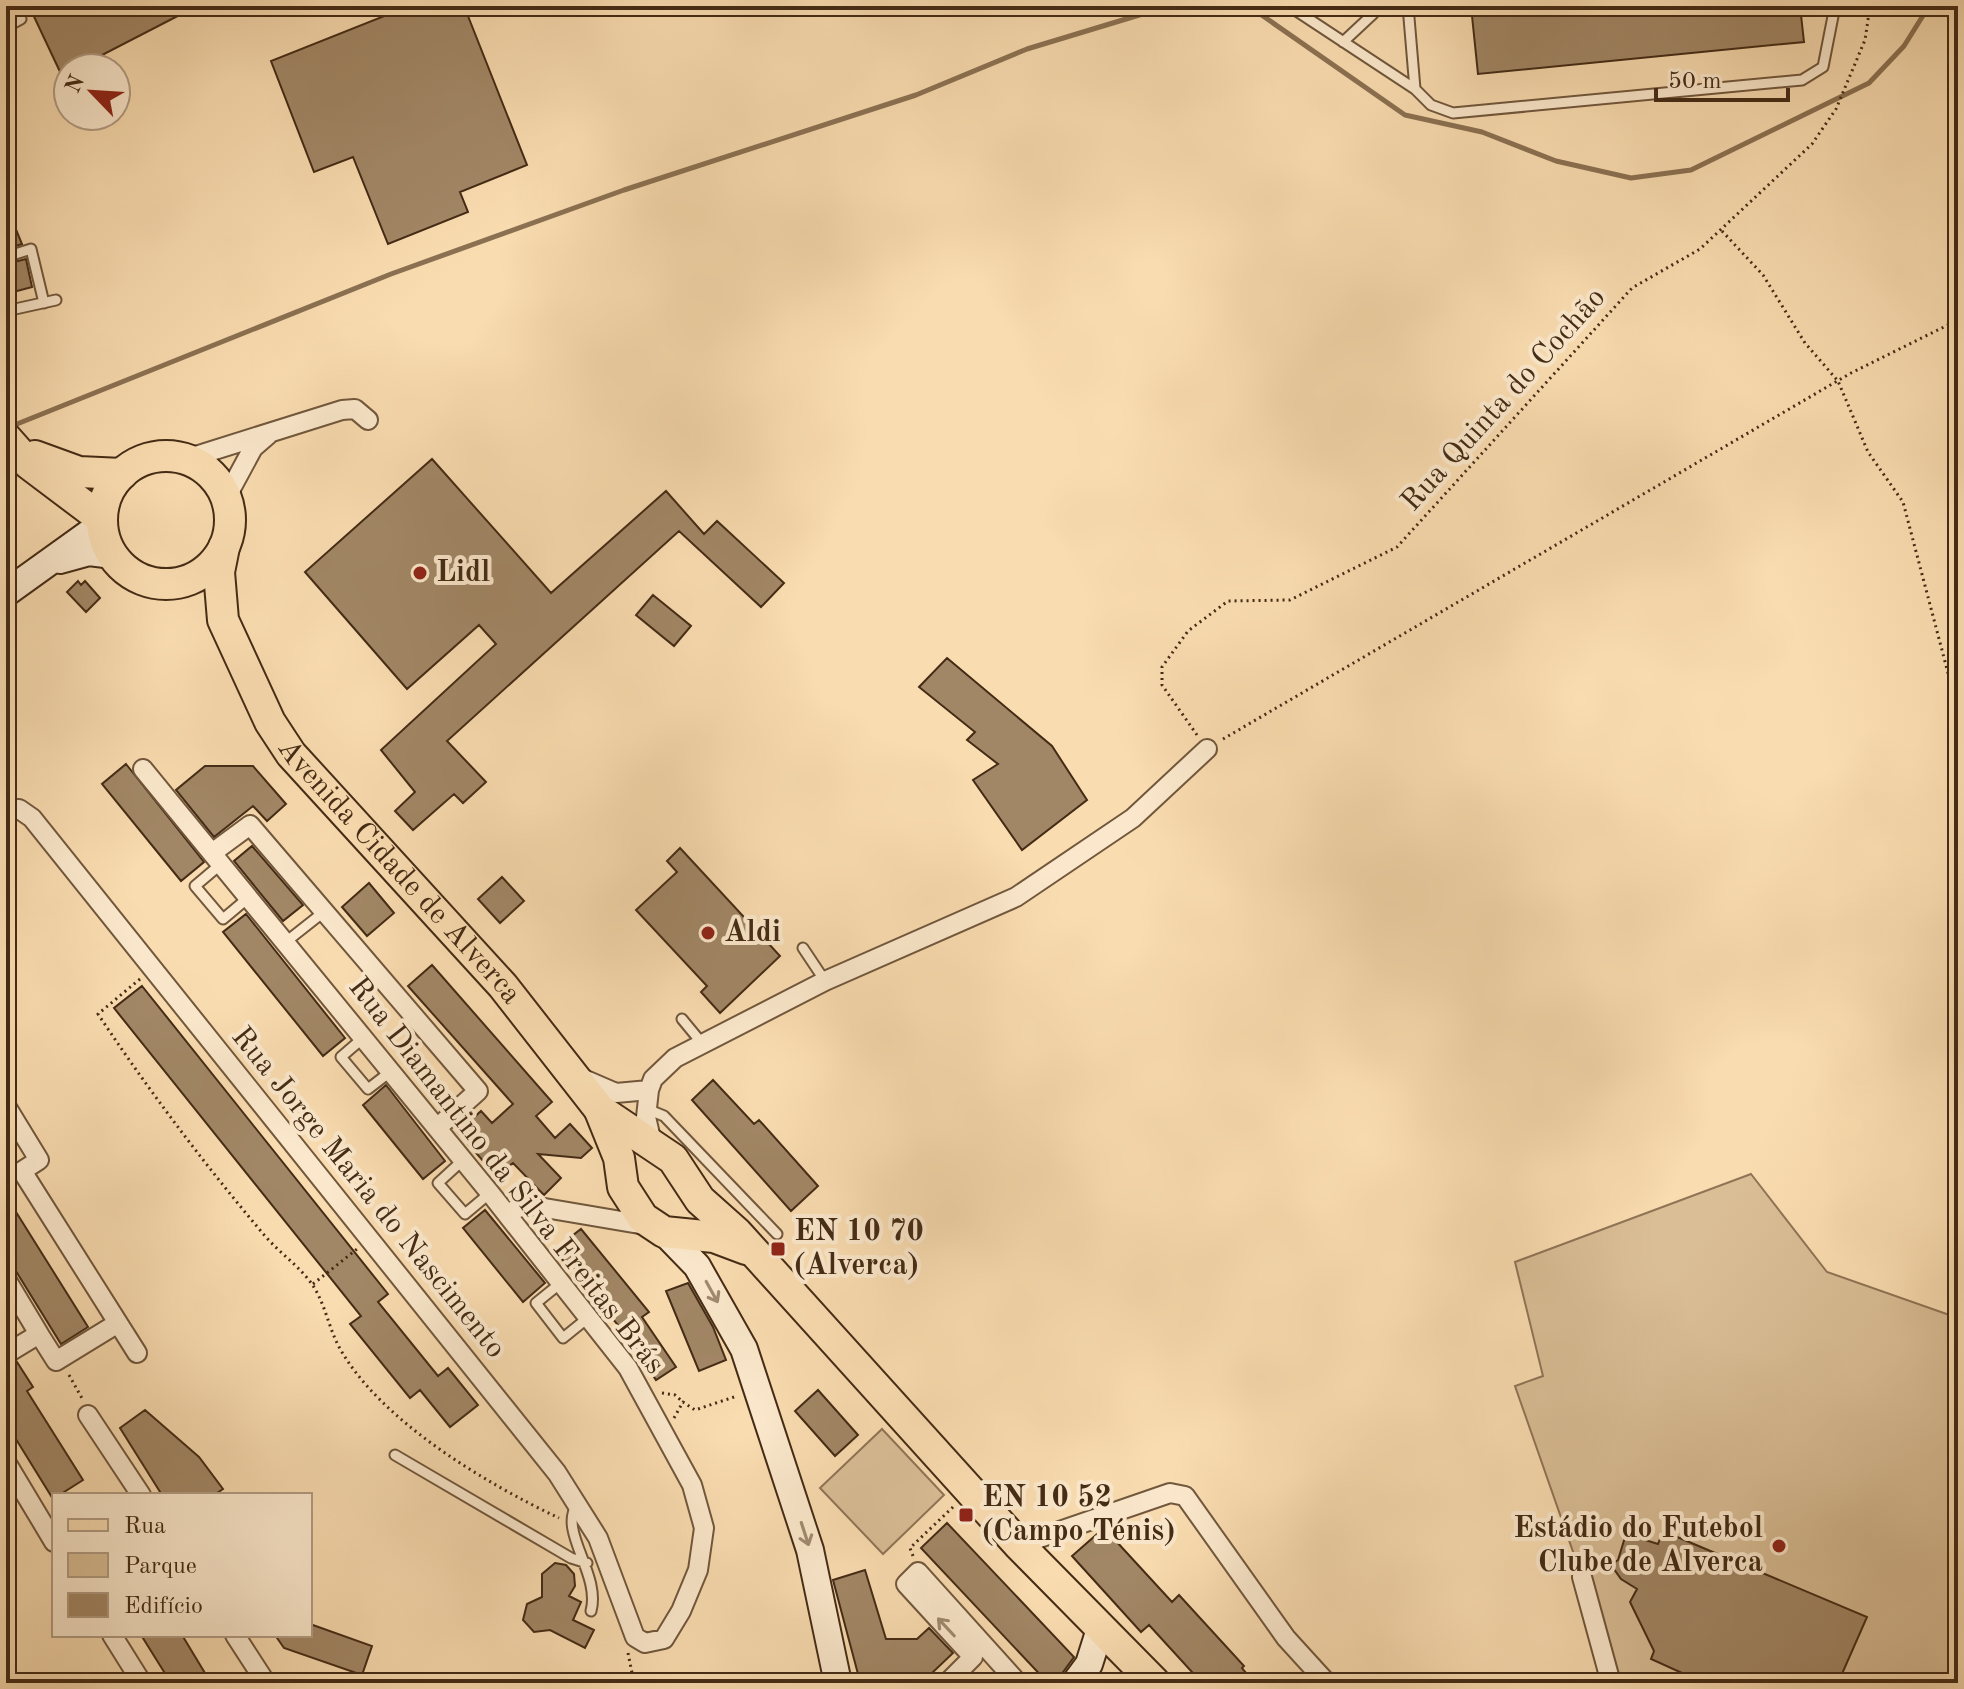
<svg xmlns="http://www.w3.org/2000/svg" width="1964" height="1689" font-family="'Old Standard TT',serif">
  <rect width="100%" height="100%" fill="#f9dcb0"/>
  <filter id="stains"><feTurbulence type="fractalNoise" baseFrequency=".0025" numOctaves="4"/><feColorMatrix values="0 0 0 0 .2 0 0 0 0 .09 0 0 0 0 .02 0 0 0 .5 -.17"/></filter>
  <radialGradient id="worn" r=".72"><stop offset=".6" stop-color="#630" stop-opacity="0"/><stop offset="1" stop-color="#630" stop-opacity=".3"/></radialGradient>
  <path fill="#dabe96" stroke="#8f7456" stroke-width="2" d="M1751 1174 1827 1272 1958 1318V1683H1619L1515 1386 1543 1376 1515 1262Z
    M882 1429 944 1495 883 1554 820 1488Z"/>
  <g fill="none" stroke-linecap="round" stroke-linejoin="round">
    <path stroke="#8b7152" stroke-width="5" d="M7 428 391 274 624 190 916 95 1027 49 1169 6 1253 9 1405 115 1482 132 1556 161 1631 178 1691 170 1869 83 1904 46 1929 6"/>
  </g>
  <path fill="#a28766" stroke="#442b15" stroke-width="2" d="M29 6H197L77 68H68L62 76Z
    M389 6H464L527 165 460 192 468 212 388 244 353 157 314 172 271 61 392 13Z
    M1471 6H1800L1804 42 1478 74Z
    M6 205 22 244 6 249Z
    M26 259 32 287 6 294V264Z
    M432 459 551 593 666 491 704 534 717 521 784 583 761 607 679 531 447 741 486 782 463 803 454 794 413 830 395 811 415 792 381 750 496 644 479 625 407 689 305 572Z
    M78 581 81 585 85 581 100 598 86 612 67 592Z
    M653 595 691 626 674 646 636 615Z
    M947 658 1052 746 1087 800 1022 850 973 780 998 764 967 740 975 732 919 687Z
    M126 764 204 862 181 881 102 784Z
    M205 766H253L286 804 267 821 253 806 214 837 176 790Z
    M252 846 303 905 283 921 234 861Z
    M680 848 780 956 720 1013 701 992 707 986 636 910 677 872 667 861Z
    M502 877 524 901 500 923 478 899Z
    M369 883 394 913 367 936 342 907Z
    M246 914 345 1038 323 1056 223 932Z
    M432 965 552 1102 536 1116 555 1138 570 1124 592 1148 581 1158 538 1154 561 1178 544 1195 513 1163 496 1176 458 1132 481 1111 492 1123 513 1104 408 986Z
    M142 986 388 1294 378 1302 438 1376 448 1368 478 1405 450 1427 420 1390 410 1398 350 1324 361 1316 114 1008Z
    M713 1080 754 1124 759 1120 818 1186 791 1211 692 1100Z
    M386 1085 445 1161 423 1179 363 1105Z
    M6 1196 88 1327 61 1344 6 1255Z
    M485 1210 545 1283 523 1302 463 1228Z
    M581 1229 649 1312 642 1317 676 1367 656 1380 624 1332 554 1250Z
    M688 1283 713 1327 726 1360 699 1371 666 1291Z
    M17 1362 33 1387 27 1391 83 1480 53 1499 6 1423V1366Z
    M818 1390 858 1435 835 1456 795 1411Z
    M145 1410 199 1457 223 1489 214 1495H162L120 1428Z
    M947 1523 1074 1657 1055 1683H1048L921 1548Z
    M1104 1528 1172 1602 1179 1595 1244 1666 1242 1668 1246 1673 1236 1683H1202L1149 1625 1141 1632 1072 1556Z
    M1663 1531 1867 1617 1838 1683H1704L1651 1659 1654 1651 1630 1602 1637 1589 1621 1579 1611 1565 1618 1560 1626 1534 1658 1544Z
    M555 1563 566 1565 574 1574 575 1586 569 1596 581 1602 573 1620 594 1630 585 1648 550 1630 534 1632 523 1620 527 1604 542 1597V1574Z
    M865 1570 886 1639H917L929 1628 953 1653 932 1673 858 1674 833 1580Z
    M310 1624 372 1646 362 1675 284 1648 275 1635H310Z
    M141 1635H182L211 1683H171Z"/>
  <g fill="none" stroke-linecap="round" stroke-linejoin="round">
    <g stroke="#71573c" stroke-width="13">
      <path id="lane" d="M1289 6 1415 89
        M1408 6 1415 89 1431 105 1453 113 1802 80 1823 67 1835 6
        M6 27 21 19
        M1343 42 1373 14 1375 6
        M6 257 31 249 44 303
        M6 311 56 300
        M221 864 195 886 223 919 248 898
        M287 941 325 911
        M803 948 825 981
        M682 1019 701 1042
        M363 1038 341 1057 368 1089 390 1072
        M647 1109 664 1116 777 1234
        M463 1160 438 1183 465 1214 490 1193
        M562 1282 536 1303 563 1338 589 1317
        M395 1455 571 1558 587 1563
        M577 1505C558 1531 601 1574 591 1611"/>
    </g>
    <g stroke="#71573c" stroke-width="22">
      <path id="street" d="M943 6H958
        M186 459 342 410 355 409 368 420
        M226 498 253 448 268 435
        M6 809H19L32 818 557 1473 598 1538 635 1637 645 1643 664 1639 681 1611 698 1570 704 1528 692 1485 628 1368 490 1193 143 769
        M212 853 250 825 478 1091 437 1128
        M579 1077 616 1093 649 1090
        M6 1106 39 1160 22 1171 137 1353
        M652 1143 646 1117 649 1090 653 1079 675 1058 825 981 1016 897 1133 818 1207 749
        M508 1214 523 1205 533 1206 651 1226
        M6 1279 39 1334 6 1354
        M39 1334 56 1361 118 1323
        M88 1415 141 1495
        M6 1462 54 1542
        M1019 1545 1170 1493 1185 1496 1286 1638 1327 1683
        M1582 1577 1611 1683
        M112 1635 142 1683
        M235 1635 266 1683
        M947 1683 973 1657 906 1584 918 1572 1018 1683"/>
    </g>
    <g stroke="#442b15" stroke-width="30">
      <path id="secondary" d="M60 560 89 552 113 555
        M6 593 102 524
        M664 1232 697 1266 744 1349 810 1550 838 1683
        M1075 1683 1089 1664 1101 1626"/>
    </g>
    <g stroke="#442b15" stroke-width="34">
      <g id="primary">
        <path d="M6 438 29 464 102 519"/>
        <path d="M35 456 79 472 122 474"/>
        <circle cx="166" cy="520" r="64"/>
        <path id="s1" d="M224 547 219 572 223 620 270 722 291 754 503 986 600 1110 673 1159 700 1200 737 1233 1019 1545 1155 1683"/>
        <path d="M600 1111 619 1158 623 1187 643 1218 664 1232 714 1237 746 1249"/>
      </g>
    </g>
    <path stroke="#442b15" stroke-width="3" stroke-dasharray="2 4" stroke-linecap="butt" d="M1722 231 1763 275 1805 343 1838 381 1868 452 1903 502 1958 711
      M1197 735 1162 685V667L1188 631 1228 601 1290 600 1397 547 1632 288 1700 249 1812 144 1836 109 1865 40 1870 6
      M1223 739 1851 373 1958 320
      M140 979 98 1014C149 1091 205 1165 265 1236 279 1252 295 1263 308 1279 324 1298 327 1323 338 1345 377 1419 485 1483 559 1518
      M313 1284 357 1249
      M69 1375 83 1400
      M662 1393 675 1395 683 1402
      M674 1418 683 1402 695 1410 737 1396
      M913 1556 910 1548 953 1507
      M628 1653 634 1683"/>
    <use href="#lane" stroke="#fbe8cc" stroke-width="9"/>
    <use href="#street" stroke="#fbe8cc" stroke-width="18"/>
    <use href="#secondary" stroke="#fbe8cc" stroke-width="26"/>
    <use href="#primary" stroke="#f9dcb0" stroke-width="30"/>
  </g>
  <defs><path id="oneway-shaft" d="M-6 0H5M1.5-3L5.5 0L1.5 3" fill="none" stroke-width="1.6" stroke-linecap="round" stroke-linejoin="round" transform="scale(2)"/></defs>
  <g stroke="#a08a70">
    <use href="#oneway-shaft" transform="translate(712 1292) rotate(61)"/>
    <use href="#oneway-shaft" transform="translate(805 1534) rotate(72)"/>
    <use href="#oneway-shaft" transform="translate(946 1627) rotate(-133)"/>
  </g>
  <g fill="#8f2418" stroke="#fbe8cc" stroke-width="3">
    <circle cx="420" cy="573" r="8"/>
    <circle cx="708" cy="933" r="8"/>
    <rect x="770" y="1241" width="16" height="16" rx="4"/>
    <rect x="958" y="1507" width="16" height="16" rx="4"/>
    <circle cx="1779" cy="1546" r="8"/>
  </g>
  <g text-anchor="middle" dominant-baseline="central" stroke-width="8" stroke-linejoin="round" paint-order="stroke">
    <g font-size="30" fill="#442b15" stroke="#fbe8cc">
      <text transform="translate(1504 400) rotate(-48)">Rua Quinta do Cochão</text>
      <text stroke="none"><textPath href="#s1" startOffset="384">Avenida Cidade de Alverca</textPath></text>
      <text transform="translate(506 1176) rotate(52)">Rua Diamantino da Silva Freitas Brás</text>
      <text transform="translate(368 1193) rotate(51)">Rua Jorge Maria do Nascimento</text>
    </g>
    <g font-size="30" font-weight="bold" fill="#442b15" stroke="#fbe8cc" text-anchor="start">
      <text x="436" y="573">Lidl</text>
      <text x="724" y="933">Aldi</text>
      <text x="794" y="1232">EN 10 70<tspan x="794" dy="34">(Alverca)</tspan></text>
      <text x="982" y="1498">EN 10 52<tspan x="982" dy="34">(Campo Ténis)</tspan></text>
      <text x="1763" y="1529" text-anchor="end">Estádio do Futebol<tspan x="1763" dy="34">Clube de Alverca</tspan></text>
    </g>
  </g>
  <rect width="1964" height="1689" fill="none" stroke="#f9dcb0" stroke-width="32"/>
  <rect x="8" y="8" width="1948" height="1673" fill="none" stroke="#442b15" stroke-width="4"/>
  <rect x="16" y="16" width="1932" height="1657" fill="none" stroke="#442b15" stroke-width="2"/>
  <rect x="52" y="1493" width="260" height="144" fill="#fbe8cc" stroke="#b29c83" stroke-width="2"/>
  <rect x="68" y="1519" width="40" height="12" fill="#f9dcb0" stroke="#b29c83" stroke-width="2"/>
  <text x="124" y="1533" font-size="24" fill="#442b15">Rua</text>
  <rect x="68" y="1553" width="40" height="24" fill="#dabe96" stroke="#b29c83" stroke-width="2"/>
  <text x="124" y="1573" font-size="24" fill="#442b15">Parque</text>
  <rect x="68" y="1593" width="40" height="24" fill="#a28766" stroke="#b29c83" stroke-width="2"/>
  <text x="124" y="1613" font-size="24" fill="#442b15">Edifício</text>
  <g transform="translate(92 92) rotate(295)"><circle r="38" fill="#fbe8cc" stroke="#b29c83" stroke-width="2"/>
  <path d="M0-6L14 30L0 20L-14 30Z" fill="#8f2418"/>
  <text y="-12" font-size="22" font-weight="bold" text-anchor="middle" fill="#442b15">N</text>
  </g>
  <path d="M1656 88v12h132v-12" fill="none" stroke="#442b15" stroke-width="4"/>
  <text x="1668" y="88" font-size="24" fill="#442b15" stroke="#fbe8cc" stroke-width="6" paint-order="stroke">50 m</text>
  <rect width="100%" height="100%" filter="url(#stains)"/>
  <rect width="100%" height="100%" fill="url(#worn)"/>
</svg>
